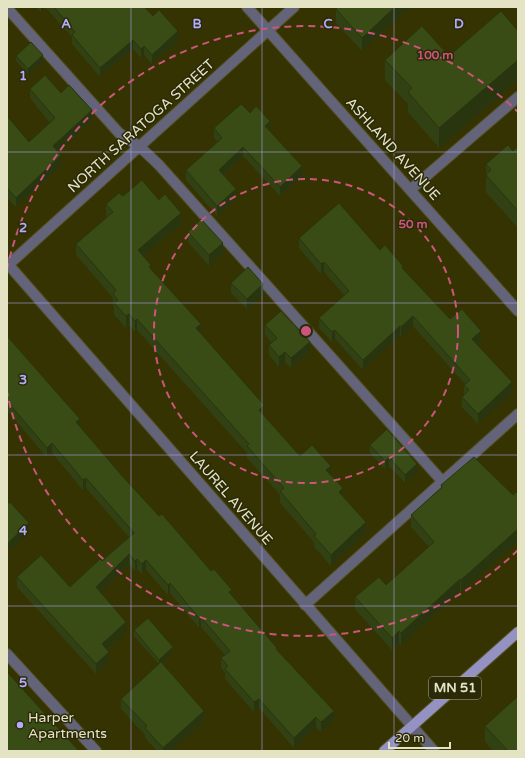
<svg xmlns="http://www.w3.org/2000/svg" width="525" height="758" font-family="'Varela Round',sans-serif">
  <rect width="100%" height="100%" fill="#363302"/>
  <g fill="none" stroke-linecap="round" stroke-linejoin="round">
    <g stroke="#524f21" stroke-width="12">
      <path id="minor" d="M247 7 518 311
        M7 8 119 133 140 147 159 165 442 481
        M410 190 518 97
        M7 263 434 751
        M7 266 294 7
        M305 605 518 414
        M7 654 96 751"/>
    </g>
    <g stroke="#524f21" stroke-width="12">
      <path id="major" d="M384 751 518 632"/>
    </g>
    <use href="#minor" stroke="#63637a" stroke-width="10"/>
    <use href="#major" stroke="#9492c2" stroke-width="10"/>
  </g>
  <path fill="#314113" d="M36 7H144L178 41 152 64 144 55 141 58 133 49 100 77 72 44V37L46 8 41 12Z
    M410 7 362 51 336 23V9Z
    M518 31V80L439 148 408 112V104L385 80V60L449 56Z
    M16 56 43 61 28 74 16 61Z
    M30 89 61 93 92 120 58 152 61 165 16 207 7 198V116L29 142 50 123 30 98Z
    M250 113 270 130V131L302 176 280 196 243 156 224 175 236 199 217 216 186 180V170L218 142 214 138V128Z
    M518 150V228L486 192V164L513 151Z
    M123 196 181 224 143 257 151 269 264 416 300 456 331 475 343 496 366 533 331 566 314 547V542L280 503V495L247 458V453L137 330 135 332 129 325 126 328 114 315V307L113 305V298L76 255V244L107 217 106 215V204Z
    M188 232 223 253 209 266 188 242Z
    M299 238 380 250 403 270 450 319 481 341 477 345 512 392 478 424 462 407V397L464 395V385L465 384 413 326 401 337 400 335 363 370 335 339 332 342 319 328V318L344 295 324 272 321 274 299 248Z
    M231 283 263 295 247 309 231 293Z
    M265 325 310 352 291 368 285 362 279 367 269 355V345L272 343 265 335Z
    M7 336 80 426 123 477 232 596 334 720 321 732 316 727 294 748 259 708 254 712 225 679V672L221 668V658L225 655 201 627 199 628 170 593 168 595 146 570 142 574 137 569 135 571 129 564 100 592 126 632 107 649 109 662 96 674 17 587V577L70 587 129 537 86 488 83 490 52 453 47 458 7 410Z
    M370 445 417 473 405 483 389 466 385 469 370 453Z
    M441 485 513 495 518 491V541L461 592 460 591 401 645 399 643 392 650 355 609V597L386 585 429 547 411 527V515L441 488Z
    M134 630 173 652 161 663 204 721 171 751H157L145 738V735L121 709V699L159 664 134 636Z
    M485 726 518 751H493L485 742Z"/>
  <path fill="#28350f" d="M41 7H46L41 12Z
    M395 7H410L362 51V38Z
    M178 31V41L152 64V55Z
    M133 40V49L100 77V68Z
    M144 46V55L141 58V49Z
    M43 55V61L28 74V69Z
    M518 60V80L439 148V128Z
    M92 110V120L53 156V146Z
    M270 121V130L265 135V126Z
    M243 147V156L219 179V170Z
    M61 155V165L16 207V198Z
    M302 166V176L280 196V187Z
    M236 189V199L217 216V206Z
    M181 213V224L138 261V250Z
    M223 243V253L209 266V255Z
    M324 262V272L321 274V264Z
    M263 284V295L247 309V299Z
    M129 314V325L126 328V316Z
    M413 316V326L401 337V327Z
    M137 319V330L135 332V321Z
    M201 324V335L196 328Z
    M400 326V335L363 370V360Z
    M335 330V339L332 342V332Z
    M481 331V341L472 349V339Z
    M310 342V352L291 368V358Z
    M285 352V362L279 367V357Z
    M512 382V392L478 424V414Z
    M264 405V416L259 410Z
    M80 419V429L76 422Z
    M52 443V453L47 458V448Z
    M389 457V466L385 469V461Z
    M417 464V473L405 483V475Z
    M331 466V477L326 470Z
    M86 478V488L83 490V480Z
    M343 488V499L339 492Z
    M366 522V533L331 566V555Z
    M29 523V533L7 553V544Z
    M518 529V541L461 592V580Z
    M129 554V564L96 597V587Z
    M137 559V569L135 571V561Z
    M146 560V570L142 574V564Z
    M460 579V591L401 645V633Z
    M170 583V593L168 595V585Z
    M232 590V600L229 592Z
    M201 617V627L199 628V618Z
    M126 622V632L102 654V644Z
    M399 631V643L392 650V638Z
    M173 647V652L159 665V660Z
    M109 652V662L96 674V664Z
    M259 699V708L254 712V702Z
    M204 711V721L171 751H163V748Z
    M334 711V720L321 732V722Z
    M316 717V727L294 748V738Z"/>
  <path fill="#394c16" stroke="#28350f" d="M54 7H144L153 16 159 10 178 31 152 55 144 46 141 49 133 40 100 68 72 35 75 32Z
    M338 7H395L362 38 336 9Z
    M501 11 518 31V60L439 128 408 92 412 88 385 60 422 26 449 56Z
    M31 42 43 55 28 69 16 56Z
    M45 75 61 93 69 85 92 110 53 146 61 155 16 198 7 188V116L29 142 55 118 30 89Z
    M241 104 250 113 256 106 270 121 265 126 302 166 280 187 243 147 219 170 236 189 217 206 186 170 222 138 214 128Z
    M508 145 513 151 516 148 518 150V211L486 175 491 170 486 164Z
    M142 180 159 200 165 194 181 213 138 250 151 265 149 267 201 324 196 328 264 405 259 410 300 456 312 445 331 466 326 470 343 488 339 492 366 522 331 555 314 536 316 534 280 491 284 488 247 446 249 444 137 319 135 321 129 314 126 316 114 303 118 300 113 294 116 290 76 244 113 212 106 204 119 193 123 196Z
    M339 203 380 250 385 245 403 266 402 268 450 319 462 309 481 331 472 339 512 382 478 414 462 397 469 390 464 385 470 380 413 316 401 327 400 326 363 360 335 330 332 332 319 318 349 291 324 262 321 264 299 238Z
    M201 219 223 243 209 255 188 232Z
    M248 267 263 284 247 299 231 283Z
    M281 311 310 342 291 358 285 352 279 357 269 345 277 338 265 325Z
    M7 336 80 419 76 422 123 477 159 516 162 514 211 571 214 569 232 590 229 592 277 648 276 649 334 711 321 722 316 717 294 738 259 699 254 702 225 669 228 666 221 658 230 651 201 617 199 618 170 583 168 585 146 560 142 564 137 559 135 561 129 554 96 587 126 622 102 644 109 652 96 664 17 577 41 555 70 587 100 559 102 561 134 533 86 478 83 480 52 443 47 448 7 401Z
    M387 429 417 464 405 475 389 457 385 461 370 445Z
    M474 457 513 495 518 491V529L461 580 460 579 401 633 399 631 392 638 355 597 379 577 386 585 434 542 411 515 442 487 441 485Z
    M10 502 29 523 7 544V504Z
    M148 618 173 647 159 660 134 630Z
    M161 662 204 711 163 748 145 728 147 726 121 699Z
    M8 673 79 751H7V674Z
    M518 696V751H508L485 726Z"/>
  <path fill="none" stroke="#b2adf9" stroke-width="1" stroke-opacity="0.55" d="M131 7V751M262 7V751M394 7V751M7 152H518M7 303H518M7 455H518M7 606H518"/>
  <g fill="none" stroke="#cc557b" stroke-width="2" stroke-dasharray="7 5">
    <circle cx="306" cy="331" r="152"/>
    <path d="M518 550A305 305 0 0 1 7 392M7 270A305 305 0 0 1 518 112"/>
  </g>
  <circle fill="#b2adf9" stroke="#2a2908" stroke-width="1.5" cx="20" cy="725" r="4"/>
  <g text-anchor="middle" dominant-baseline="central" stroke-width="3" stroke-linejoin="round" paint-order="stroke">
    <rect fill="#2a2908" stroke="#acac8c" stroke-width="1" x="429" y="677" width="52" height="22" rx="3"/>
    <g font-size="13" font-weight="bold" fill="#e4e4c5">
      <text x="455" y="688">MN 51</text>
    </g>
    <g font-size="14" fill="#e4e4c5" stroke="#2a2908">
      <text transform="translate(141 126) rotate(-42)">NORTH SARATOGA STREET</text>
      <text transform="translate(393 149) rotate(48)">ASHLAND AVENUE</text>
      <text transform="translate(231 498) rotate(49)">LAUREL AVENUE</text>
    </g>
    <g font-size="14" fill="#e4e4c5" stroke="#2a2908" text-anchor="start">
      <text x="28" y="717">Harper<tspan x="28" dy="16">Apartments</tspan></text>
    </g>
  </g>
  <g font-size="13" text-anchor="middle" font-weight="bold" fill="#b2adf9" stroke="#2a2908" stroke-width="3" stroke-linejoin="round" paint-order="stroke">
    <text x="66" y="28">A</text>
    <text x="197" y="28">B</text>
    <text x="328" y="28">C</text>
    <text x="459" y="28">D</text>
    <text x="23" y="80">1</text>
    <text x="23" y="232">2</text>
    <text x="23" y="384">3</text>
    <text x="23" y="535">4</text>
    <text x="23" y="687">5</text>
  </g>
  <circle cx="306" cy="331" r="6" fill="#cc557b" stroke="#2a2908" stroke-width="2"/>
  <g font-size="12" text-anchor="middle" font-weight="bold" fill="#cc557b" stroke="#2a2908" stroke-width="3" stroke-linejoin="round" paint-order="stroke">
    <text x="435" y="59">100 m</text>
    <text x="413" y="228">50 m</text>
  </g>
  <rect width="525" height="758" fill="none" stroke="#e4e4c5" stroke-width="16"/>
  <path d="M389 742v6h61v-6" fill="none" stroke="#e4e4c5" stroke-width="2"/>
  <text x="395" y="742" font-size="12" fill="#e4e4c5" stroke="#2a2908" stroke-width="3" paint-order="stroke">20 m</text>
</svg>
